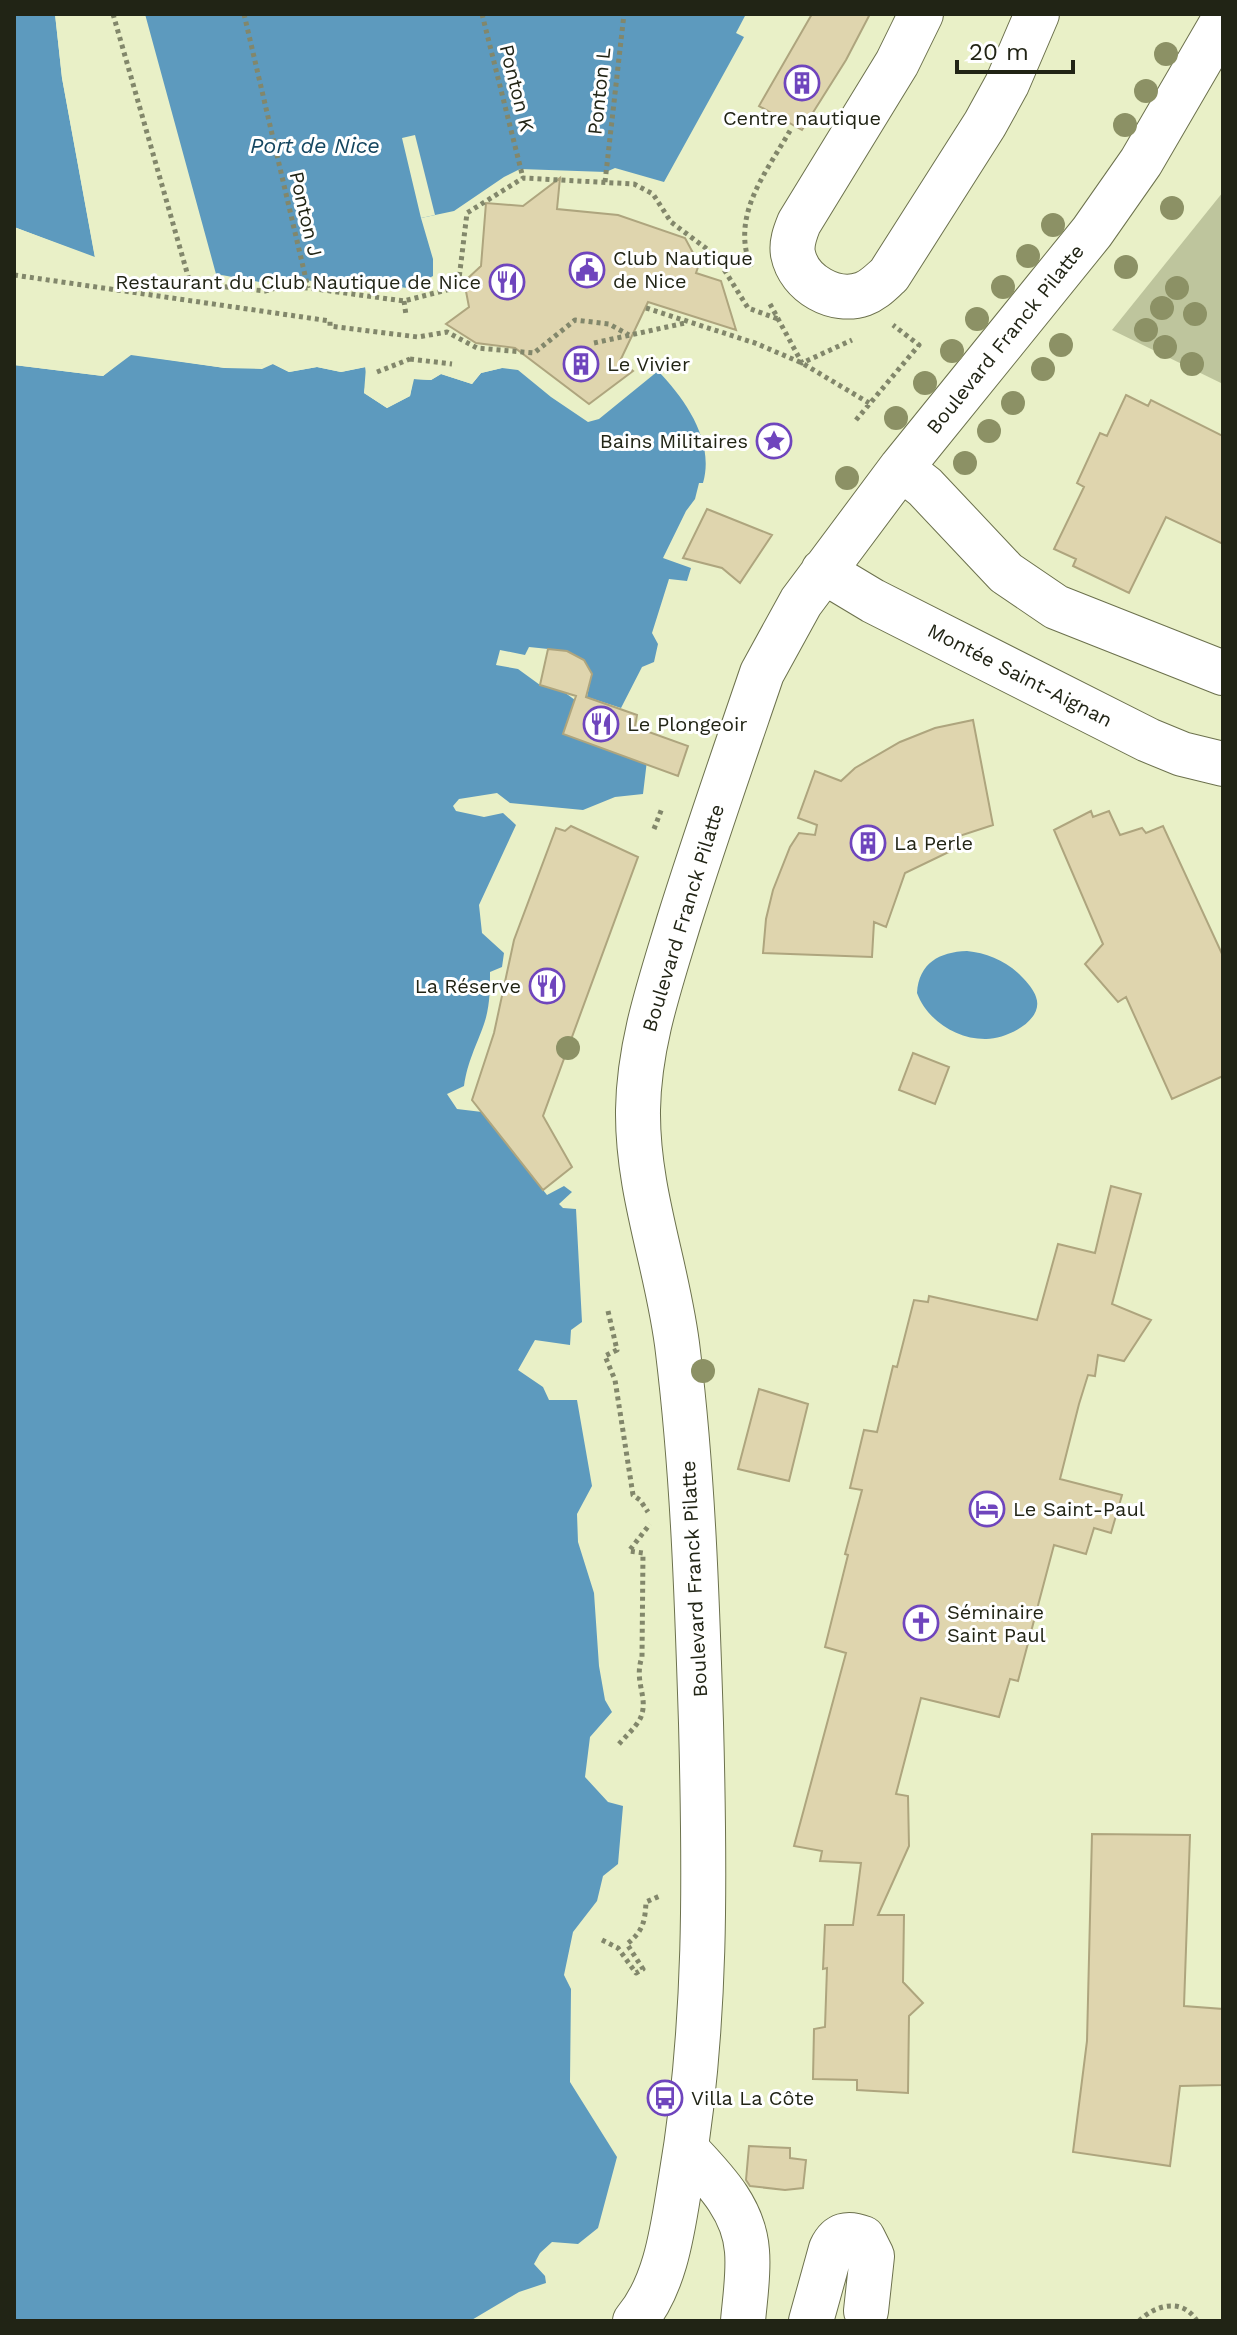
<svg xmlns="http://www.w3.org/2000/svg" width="1237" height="2335" font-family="'Work Sans',sans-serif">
  <rect width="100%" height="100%" fill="#e9f0c7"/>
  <path fill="#bec59d" d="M1223 192V384L1112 330Z"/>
  <path fill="#5d9abe" d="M14 14H55L62 78 95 258 14 227Z
    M145 14H746L736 33 744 37 664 182 615 168 606 172 520 169 504 177 454 211 421 218 433 259V276L410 288 273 278 260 282 216 274Z
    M130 354 225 368 273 364 289 372 317 367 341 372 366 367 364 393 387 408 410 396 413 379 431 380 441 374 472 384 481 373 502 368 518 370 551 397 588 422 599 419 658 371C685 399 715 441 703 483H699L695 499 686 511 663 558 691 568 687 581 669 579 652 633 658 644 654 662 642 667 621 708 587 697 592 673C577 649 556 650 529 647L525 655 500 650 496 665 518 669 540 685 564 692 575 700 563 734 613 752 622 741 648 752 643 794 615 797 583 810 510 803 497 793 459 799 453 806 456 811 484 817 503 813 516 825 479 905 482 933 504 953 502 967 490 972C490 989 490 1007 484 1024 476 1047 468 1060 464 1086L447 1094 457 1109 482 1112 547 1195 564 1186 572 1192 559 1204 563 1208 576 1209 582 1322 571 1330 570 1345 535 1340 518 1370 543 1387 549 1400H577L592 1486 577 1514 578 1542 594 1593 599 1666 605 1700 612 1712 590 1737 585 1777 608 1802 623 1806 618 1864 603 1876 597 1901 573 1932 564 1975 571 1989 570 2082 617 2157 598 2228 578 2244 552 2242 540 2253 534 2264 545 2276 546 2283 519 2292 470 2321H14V365L103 376Z
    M967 951C987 953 1007 961 1022 977 1027 982 1034 990 1036 997 1045 1021 1004 1040 985 1039 956 1039 927 1020 917 993 919 963 939 952 967 951Z"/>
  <path fill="#e9f0c7" d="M55 14H59L66 77 99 257 95 262 14 231V227L95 257 62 78Z
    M415 135 435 215 421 218 402 138Z
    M130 350 225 364 261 365 273 360 290 368 317 363 341 368 367 363 370 366 371 377 368 391 387 404 407 393 412 375 430 376 441 370 470 379 480 369 498 365 502 368 481 373 472 384 441 374 431 380 414 379 410 396 387 408 364 393 367 377 365 367 341 372 317 367 289 372 273 364 262 369 225 368 131 355 103 376 14 365V361H30L102 372Z"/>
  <path fill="#dfd5ae" stroke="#aea57e" stroke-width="2" d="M812 14H870L846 60 802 130 759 106Z
    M560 178 557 209 618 215 685 238 699 264 696 273 721 281 736 330 648 302 620 361 633 371 589 404 515 348 476 343 446 324 469 307 465 286 468 278 481 266 486 203 523 206Z
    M1126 395 1148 406 1151 400 1223 436V544L1166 517 1129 593 1073 566 1076 559 1054 549 1084 487 1077 483 1100 433 1107 436Z
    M707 509 772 535 740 583 722 568 683 558Z
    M548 649 567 651 584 660 592 674 586 697 637 715 635 727 688 746 678 776 563 734 576 696 540 685Z
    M973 720 993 825 950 839 955 849 905 873 886 927 874 922 872 957 763 953 766 919 773 890 790 847 799 833 815 835 817 825 798 818 815 771 841 781 855 768 900 742 935 728Z
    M1091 811 1093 817 1109 811 1120 835 1142 828 1146 833 1163 826 1223 956V1076L1172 1099 1126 997 1118 1002 1085 964 1103 944 1054 830Z
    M571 826 638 857 543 1116 572 1167 543 1190 472 1100 494 1033 514 940 556 828 565 831Z
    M913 1053 949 1067 935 1104 899 1090Z
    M1111 1186 1141 1194 1112 1304 1151 1320 1124 1361 1098 1355 1095 1376 1088 1375 1079 1404 1060 1479 1122 1495 1111 1533 1094 1528 1086 1554 1054 1545 1018 1681 1010 1679 999 1717 921 1698 896 1794 908 1796 909 1846 878 1915H904L903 1982 923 2003 909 2016 908 2093 857 2090V2080L813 2079 814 2029 825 2027 827 1968 823 1969 825 1925H853L861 1863 820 1861 822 1851 794 1846 846 1653 825 1647 848 1555 845 1554 862 1490 850 1488 864 1430 877 1432 893 1366 897 1367 914 1300 928 1302 929 1296 1037 1320 1058 1244 1095 1253Z
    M759 1389 808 1404 789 1481 738 1469Z
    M1092 1834 1190 1835 1184 2006 1223 2009V2085L1180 2086 1170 2166 1073 2152 1087 2041Z
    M749 2146 790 2148V2158L806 2160 803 2188 785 2190 750 2186 746 2180Z"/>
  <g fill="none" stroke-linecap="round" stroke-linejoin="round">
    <g stroke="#6c714d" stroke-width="46">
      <path id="minor" d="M921 14 897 63 799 223C795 233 791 243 793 254 799 284 835 304 863 294 874 290 881 282 889 275L985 124 1007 84 1037 14
        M901 468 925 487 1006 573 1056 607 1223 673
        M823 571 873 601 1148 740 1182 754 1223 764
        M686 2149C713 2178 744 2208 747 2251 749 2273 745 2298 743 2321
        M635 2321C667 2283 673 2226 681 2178 707 2027 705 1875 701 1723 697 1598 693 1475 678 1352 669 1270 637 1194 638 1110 639 1044 660 984 679 921 705 838 734 755 762 673L801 602 901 468 1092 232 1141 162 1223 21
        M811 2321 831 2249C838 2234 848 2232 863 2238L872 2256 866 2311"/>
    </g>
    <path stroke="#82876b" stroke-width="5" stroke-dasharray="4 4" stroke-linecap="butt" d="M113 14 190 283
      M244 14 308 288
      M482 14 523 178
      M605 182 624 14
      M751 267C730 215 766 173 791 129
      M14 275 330 321V326L418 337 447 332 477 348 534 353 575 320 609 324 629 335
      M169 281 265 291 283 286 308 288 404 301 458 287 467 213 523 178 634 184 653 194 671 222 715 255 748 308 778 319
      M404 301 406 315
      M770 304 802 363 852 340
      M646 308 755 343 802 363 869 403
      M594 343 685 323
      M410 359 452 364
      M377 372 410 359 409 355
      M856 420 919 345 893 325
      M654 829 662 808
      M608 1311 617 1350 605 1356 615 1380 633 1495 640 1500 648 1512
      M619 1744C625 1737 635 1728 640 1719 650 1698 633 1683 642 1657L643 1553 629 1551 650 1524
      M602 1940 618 1948 636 1973 643 1969 627 1944C643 1931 645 1922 646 1902L662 1895
      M1139 2321C1156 2304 1183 2298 1197 2321"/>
    <use href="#minor" stroke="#fff" stroke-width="44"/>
  </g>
  <g fill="#8c9165">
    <circle cx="1166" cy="54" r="12"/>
    <circle cx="1146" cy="91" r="12"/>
    <circle cx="1125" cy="125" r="12"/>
    <circle cx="1172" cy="208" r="12"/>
    <circle cx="1053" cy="225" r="12"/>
    <circle cx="1028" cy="256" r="12"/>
    <circle cx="1126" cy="267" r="12"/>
    <circle cx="1003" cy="287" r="12"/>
    <circle cx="1177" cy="288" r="12"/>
    <circle cx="1162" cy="308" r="12"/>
    <circle cx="1195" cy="314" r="12"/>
    <circle cx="977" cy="319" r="12"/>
    <circle cx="1146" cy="330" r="12"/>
    <circle cx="1061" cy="345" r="12"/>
    <circle cx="1165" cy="347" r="12"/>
    <circle cx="952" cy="351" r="12"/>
    <circle cx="1192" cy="364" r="12"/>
    <circle cx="1043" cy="369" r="12"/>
    <circle cx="925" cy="383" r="12"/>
    <circle cx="1013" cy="403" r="12"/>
    <circle cx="896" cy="418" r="12"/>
    <circle cx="989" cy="431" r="12"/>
    <circle cx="965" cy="463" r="12"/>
    <circle cx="847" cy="478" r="12"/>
    <circle cx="568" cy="1048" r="12"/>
    <circle cx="703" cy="1371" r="12"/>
  </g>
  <defs>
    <g id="building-ring" transform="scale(1.8)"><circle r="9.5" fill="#fff" stroke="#6f45bd" stroke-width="1.5"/><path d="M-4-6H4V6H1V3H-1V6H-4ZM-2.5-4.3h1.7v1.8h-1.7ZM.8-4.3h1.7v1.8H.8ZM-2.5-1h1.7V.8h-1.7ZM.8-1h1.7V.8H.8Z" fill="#6f45bd"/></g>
    <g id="civic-ring" transform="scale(1.8)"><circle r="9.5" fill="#fff" stroke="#6f45bd" stroke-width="1.5"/><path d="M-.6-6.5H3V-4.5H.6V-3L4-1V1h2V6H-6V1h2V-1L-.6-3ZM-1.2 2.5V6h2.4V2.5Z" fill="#6f45bd"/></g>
    <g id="restaurant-ring" transform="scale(1.8)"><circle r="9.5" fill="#fff" stroke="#6f45bd" stroke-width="1.5"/><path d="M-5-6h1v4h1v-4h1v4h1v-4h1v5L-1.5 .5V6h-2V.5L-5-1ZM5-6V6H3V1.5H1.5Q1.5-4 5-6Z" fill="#6f45bd"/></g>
    <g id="sight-ring" transform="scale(1.8)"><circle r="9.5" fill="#fff" stroke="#6f45bd" stroke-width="1.5"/><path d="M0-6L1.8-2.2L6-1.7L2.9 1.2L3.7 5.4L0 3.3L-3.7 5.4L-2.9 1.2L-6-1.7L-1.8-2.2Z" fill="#6f45bd"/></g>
    <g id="hotel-ring" transform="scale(1.8)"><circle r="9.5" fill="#fff" stroke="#6f45bd" stroke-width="1.5"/><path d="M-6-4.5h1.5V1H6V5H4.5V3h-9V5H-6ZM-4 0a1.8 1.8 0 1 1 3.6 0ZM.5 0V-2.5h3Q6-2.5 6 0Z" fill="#6f45bd"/></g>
    <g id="church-ring" transform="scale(1.8)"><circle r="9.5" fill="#fff" stroke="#6f45bd" stroke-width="1.5"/><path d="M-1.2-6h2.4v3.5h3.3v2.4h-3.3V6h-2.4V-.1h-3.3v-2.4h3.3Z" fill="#6f45bd"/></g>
    <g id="bus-ring" transform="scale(1.8)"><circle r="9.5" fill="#fff" stroke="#6f45bd" stroke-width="1.5"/><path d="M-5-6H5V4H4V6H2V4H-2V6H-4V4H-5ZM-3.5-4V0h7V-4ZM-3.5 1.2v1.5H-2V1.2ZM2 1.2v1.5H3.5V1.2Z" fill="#6f45bd"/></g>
  </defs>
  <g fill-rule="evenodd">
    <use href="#building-ring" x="802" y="83"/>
    <use href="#civic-ring" x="587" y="270"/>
    <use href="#restaurant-ring" x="507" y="282"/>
    <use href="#building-ring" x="581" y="364"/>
    <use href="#sight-ring" x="774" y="441"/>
    <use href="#restaurant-ring" x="601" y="724"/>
    <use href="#building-ring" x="868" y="843"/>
    <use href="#restaurant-ring" x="547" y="986"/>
    <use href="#hotel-ring" x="987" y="1509"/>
    <use href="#church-ring" x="921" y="1623"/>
    <use href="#bus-ring" x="665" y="2098"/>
  </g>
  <g text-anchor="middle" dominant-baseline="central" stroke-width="6" stroke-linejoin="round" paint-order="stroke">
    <g font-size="20" fill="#212415" stroke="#fff">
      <text transform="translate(517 88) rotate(76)">Ponton K</text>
      <text transform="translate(599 91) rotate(-84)">Ponton L</text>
      <text transform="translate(306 214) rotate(77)">Ponton J</text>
      <text transform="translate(1005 339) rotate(-51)">Boulevard Franck Pilatte</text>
      <text transform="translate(1020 675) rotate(27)">Montée Saint-Aignan</text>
      <text transform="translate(683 918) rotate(-73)">Boulevard Franck Pilatte</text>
      <text transform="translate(694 1579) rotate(-93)">Boulevard Franck Pilatte</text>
    </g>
    <g font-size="20" fill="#212415" stroke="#fff" text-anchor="start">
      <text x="802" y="118" text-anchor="middle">Centre nautique</text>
      <text x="613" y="258">Club Nautique<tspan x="613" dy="23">de Nice</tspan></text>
      <text x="481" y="282" text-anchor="end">Restaurant du Club Nautique de Nice</text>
      <text x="607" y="364">Le Vivier</text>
      <text x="748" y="441" text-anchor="end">Bains Militaires</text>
      <text x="627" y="724">Le Plongeoir</text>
      <text x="894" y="843">La Perle</text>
      <text x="521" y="986" text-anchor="end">La Réserve</text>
      <text x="1013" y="1509">Le Saint-Paul</text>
      <text x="947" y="1612">Séminaire<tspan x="947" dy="23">Saint Paul</tspan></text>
      <text x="691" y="2098">Villa La Côte</text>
    </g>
    <g font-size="22" font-style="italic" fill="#144660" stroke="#fff">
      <text x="315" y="145">Port de Nice</text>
    </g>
  </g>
  <rect width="1237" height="2335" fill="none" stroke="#212415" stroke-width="32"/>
  <path d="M957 60v12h116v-12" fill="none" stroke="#212415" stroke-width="4"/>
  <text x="969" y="60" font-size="24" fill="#212415" stroke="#ffffff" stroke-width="6" paint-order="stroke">20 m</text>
</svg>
